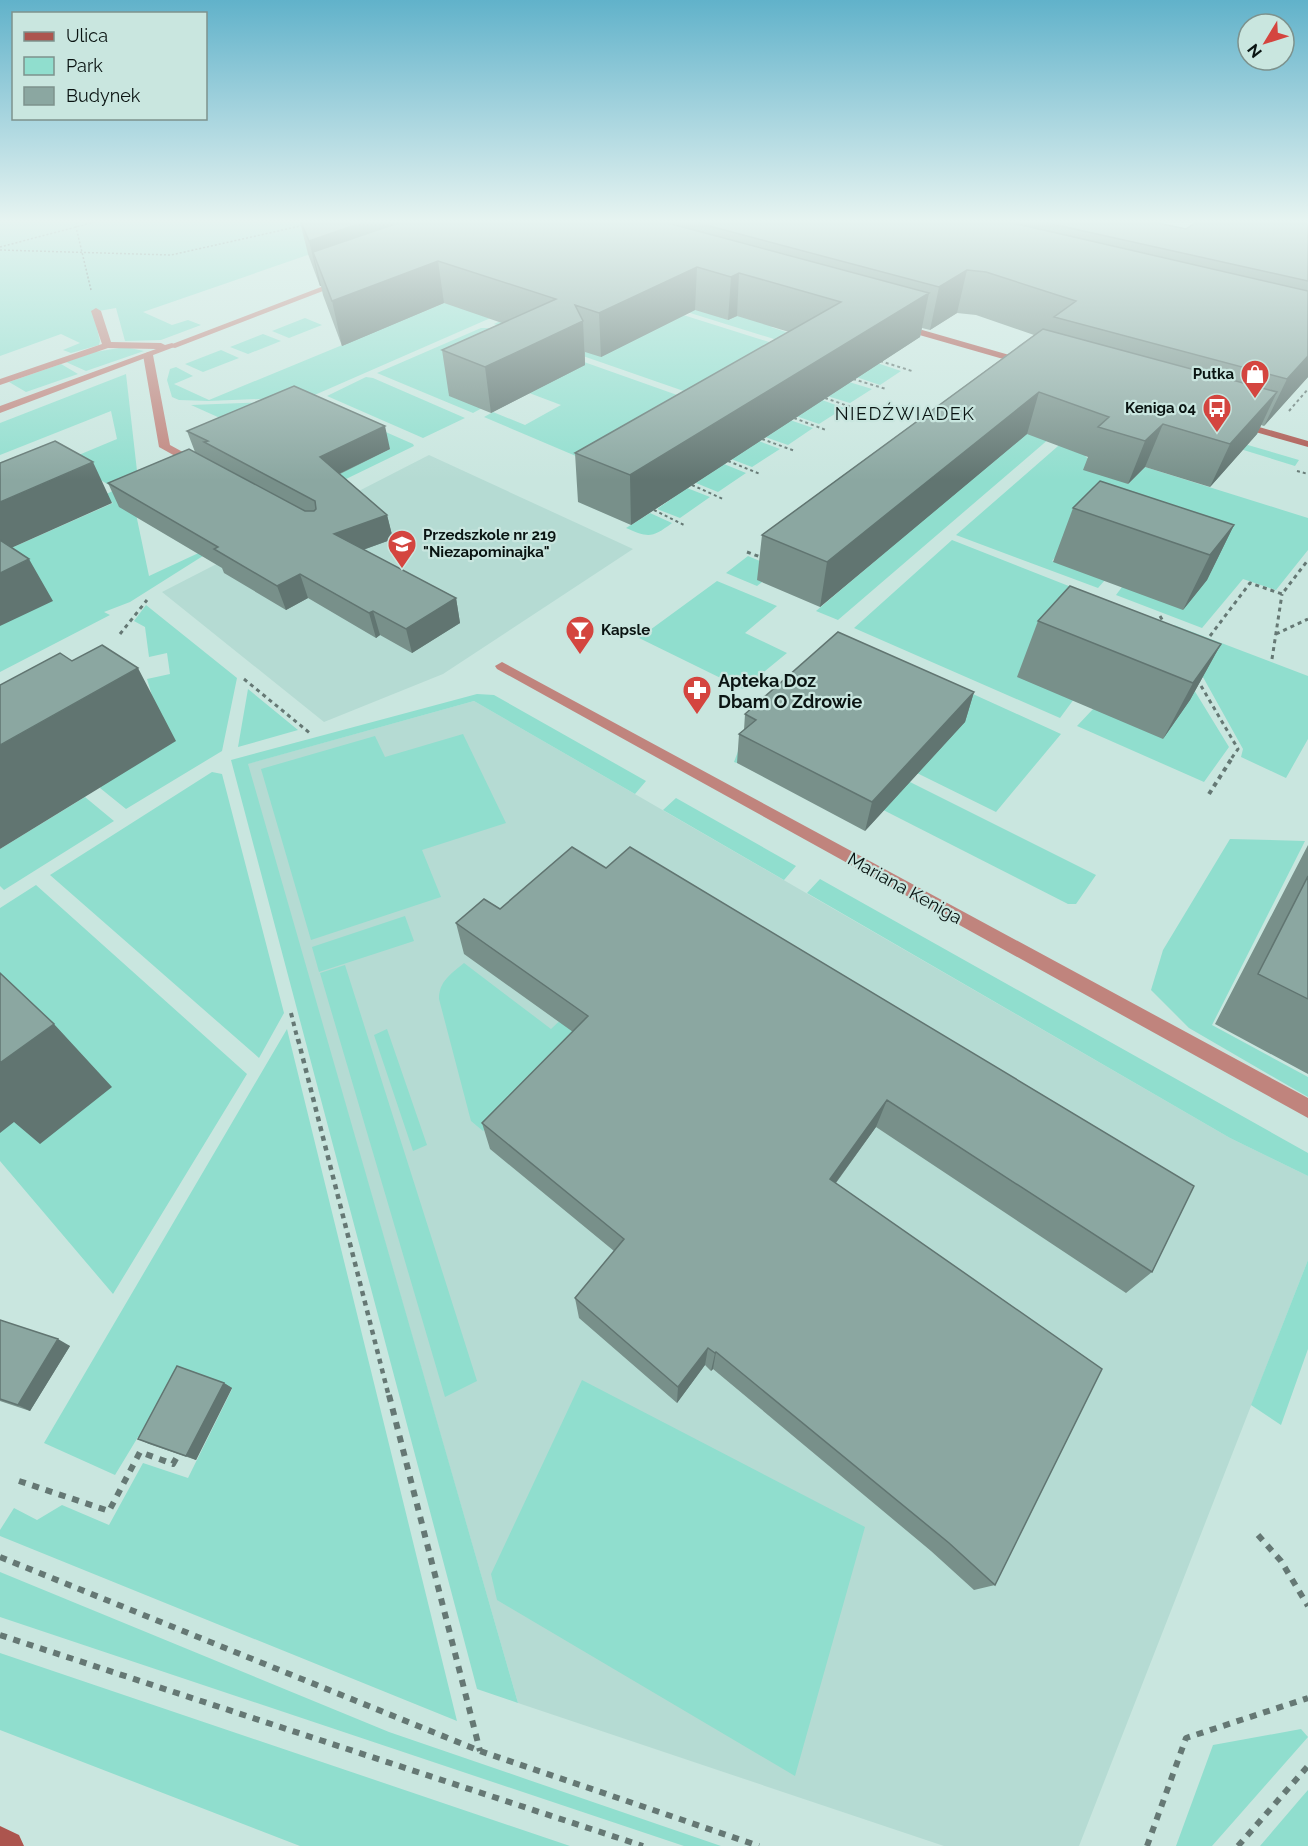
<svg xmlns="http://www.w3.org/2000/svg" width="1308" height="1846" font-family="Raleway,sans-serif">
  <rect width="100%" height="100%" fill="#c9e6df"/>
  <path fill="#b5dbd3" d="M429 455 633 549 443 674 324 722 162 592Z
    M474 701 1230 1138 1308 1176V1260L1079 1846H944L518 1703 247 764Z"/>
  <path fill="#90dece" d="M0 222H403L143 312 172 325 188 320 201 325 161 340 125 341 116 308 93 312 100 341 99 345 71 353 63 350 80 343 61 334 0 356Z
    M519 272 550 292 310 397 208 401 179 400 172 397 167 380 170 369 176 367 193 376 174 384 209 400Z
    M645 275 799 312 771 327 801 337 790 344 687 312Z
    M557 294 620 295 785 347 698 396 560 348 631 342 551 345 494 324Z
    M305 318 322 325 289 338 272 331Z
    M481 328H488L694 401 590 462 484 417 493 412 525 425 561 405 484 376 448 394 482 408 473 413 377 373Z
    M263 334 281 341 248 354 230 347Z
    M125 347 144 351 86 371 66 362 95 352Z
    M221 350 239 358 203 372 185 364Z
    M877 363 901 371 880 385 856 377Z
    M61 364 78 374 26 392 9 382Z
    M126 374 137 471 128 476 149 576 233 537 130 602 104 612 110 615 0 672V553L113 503 103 496 116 489 85 471 14 482 117 439 111 411 0 455V423Z
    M366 377 373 378 465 418 423 438 327 396Z
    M849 382 872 389 850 403 827 396Z
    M822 400 844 408 819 424 796 416Z
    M299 401 240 427 191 405Z
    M1093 401 838 620 816 611 1061 403Z
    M322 404 413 444 414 446 346 479 302 459 346 470 390 449Z
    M790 420 813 428 788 445 765 437Z
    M1073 433 1086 457 1128 484 1145 467 1308 518V550L1276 590 1243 579 1202 628 1116 595 1122 587 1077 535 1052 561 1105 580 1098 588 956 535Z
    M759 441 780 449 752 467 731 459Z
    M1241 443 1299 460 1295 466 1237 448Z
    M724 464 746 473 718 492 696 483Z
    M687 488 710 497 680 518 657 509Z
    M650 513 672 523C652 538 649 538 626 528Z
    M952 540 1150 618 1229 747 1204 782 1077 726 1094 708 1074 699 1060 718 854 628Z
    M748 556 779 569 757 586 726 573Z
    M717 581 777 606 745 633 787 653 743 689 639 638Z
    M146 605 237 678 222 751 126 809 100 788 153 699 147 679 170 674 167 653 149 657 145 627 134 621Z
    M1174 625 1308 676V739L1286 778 1241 757 1243 749Z
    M843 635 1061 734 996 812 852 741Z
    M248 689 298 730 238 747Z
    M477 694 494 695 646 781 635 794 474 701 248 764 518 1703 477 1689 231 760Z
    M760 707 1096 875 1076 904H1068L783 759 737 763 734 762 754 709Z
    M463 734 506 823 422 850 441 897 311 940 261 769 375 736 385 757Z
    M212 772 222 774 284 1013 259 1058 50 875Z
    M85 797 114 821 4 890 0 886V849Z
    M676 798 796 866 784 880 663 810Z
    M1230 839 1305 841 1212 1025 1308 1077V1097L1189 1028 1151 990 1163 950Z
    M820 879 1308 1153V1176L1230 1138 807 893Z
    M36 885 247 1074 113 1294 0 1161V908Z
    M405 916 414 941 319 972 312 947Z
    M464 963 551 1029 570 1011 590 1026 483 1131 471 1121 439 999C439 981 451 974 464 963Z
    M345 965 477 1381 445 1397 320 973Z
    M287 1029 457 1721 0 1536V1530L14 1508 37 1520 62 1505 109 1525 143 1463 188 1478 232 1389 186 1373 149 1444 138 1437 115 1475 44 1443Z
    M387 1029 427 1145 413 1151 374 1035Z
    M1308 1260V1349L1281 1425 1251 1405Z
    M582 1380 865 1527 795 1776 497 1600 491 1574Z
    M0 1572 389 1732 721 1846H684L0 1617Z
    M0 1653 570 1846H300L0 1730Z
    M1301 1729 1308 1737 1212 1846H1176L1213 1745Z
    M1308 1790V1846H1260L1301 1798Z"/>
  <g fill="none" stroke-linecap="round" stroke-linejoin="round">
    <path stroke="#657874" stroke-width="1.5" stroke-dasharray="2 2" stroke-linecap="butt" d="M77 222 76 227 91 290
      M0 247 95 222
      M0 250 171 255 305 225"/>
    <path stroke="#657874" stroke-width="2" stroke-dasharray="3 3" stroke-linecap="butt" d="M880 361 912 371
      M853 379 886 389
      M825 398 857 409
      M1289 411 1308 389
      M794 418 826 430
      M762 439 795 451
      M728 461 760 474
      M1297 471 1308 474
      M692 485 723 499
      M654 510 684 525"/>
    <path stroke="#657874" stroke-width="3" stroke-dasharray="4 4" stroke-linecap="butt" d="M747 552 763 558
      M1160 616 1166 626
      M120 634 147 600
      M1276 634 1308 619
      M1210 636 1250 583 1282 594 1308 560
      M1272 659 1282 594
      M244 679 311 734
      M1197 679 1238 749 1231 759"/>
    <path stroke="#657874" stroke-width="4" stroke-dasharray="4.5 4.5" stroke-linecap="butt" d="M1209 794 1232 758
      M291 1013 298 1041"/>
    <path stroke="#657874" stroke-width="4.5" stroke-dasharray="5 5" stroke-linecap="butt" d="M298 1039 389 1397"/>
    <path stroke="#657874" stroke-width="6" stroke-dasharray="7 7" stroke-linecap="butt" d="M389 1395 480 1751
      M19 1481 109 1511 140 1452 173 1464 178 1455
      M1258 1535 1281 1561 1308 1606
      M0 1557 480 1751 759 1846
      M0 1635 643 1846
      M1147 1846 1186 1738 1308 1698
      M1238 1846 1308 1766"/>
    <path fill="#c0847d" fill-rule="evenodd" d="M342 279 349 281 175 348 167 346Z
      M148 352 153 355 170 445 201 462V466H193L159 447 143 355Z"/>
    <path fill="#c0847d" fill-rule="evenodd" d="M96 308 101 311 111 342 161 343 165 345 172 343 177 346 0 413V406L156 349 108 348 0 385V379L102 344 91 311Z
      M502 662 1308 1098V1118L497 669 495 666Z"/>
    <path fill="#ac554e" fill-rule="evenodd" d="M898 323 1030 361 1032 363 1024 365 895 328V324Z
      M1235 420 1308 441V447L1231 425 1230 423Z
      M0 1826 19 1835 24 1846H0Z"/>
  </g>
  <path fill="#78908a" d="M300 222H1153L1186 229 1308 222V377L1264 426 1261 425 1257 434 1210 487 1145 467 1128 484 1083 470 1088 457 1027 434 820 607 757 580 762 535 1034 335 976 315 957 313 930 330 922 328 920 337 631 525 578 502 575 453 789 332 737 316 728 320 695 310 601 357 585 352V365L491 413 449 396 442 350 502 323 444 303 342 346 323 295 321 286H320L308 254Z
    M187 431 390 449 340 474 387 515 393 539 363 550 456 598 460 623 412 653 380 635 376 638 308 598 286 610 224 573 222 568 119 507 108 483 195 452Z
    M1073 508 1234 525 1207 580 1183 610 1053 562Z
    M1038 621 1221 644 1190 700 1163 739 1017 677Z
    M974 692 965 722 865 831 737 763 739 734 744 730 745 714Z
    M1308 845V1074L1215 1024Z
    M572 847 1152 1272 1126 1293 876 1127 836 1183 995 1585 974 1590 931 1551 713 1369 711 1371 705 1365 677 1403 579 1318 575 1298 614 1251 490 1149 482 1123 573 1032 464 954 456 923 500 909Z
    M0 1320 70 1346 30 1411 0 1401Z
    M224 1383 232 1388 196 1460 149 1444 138 1439Z"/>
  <path fill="#617571" d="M364 222H479L313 252 321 286H320L309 241Z
    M438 261 444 303 342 346 332 301Z
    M697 267 695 310 601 357 599 313Z
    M967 270 957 313 930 330 939 287Z
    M739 273 737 316 728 320 731 277Z
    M929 293 920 337 631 525 630 475Z
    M583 321 585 365 491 413 485 367Z
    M1308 356V377L1264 426 1287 379Z
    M1039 392 1027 434 820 607 827 562Z
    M1277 392 1257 434 1210 487 1230 444Z
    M1163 424 1145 467 1128 484 1145 441Z
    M385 426 390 449 326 480 320 457Z
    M93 462 112 503 0 553V502Z
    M387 515 393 539 340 558 334 534Z
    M1234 525 1207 580 1183 610 1210 555Z
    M29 559 53 601 0 626V573Z
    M300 574 308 598 286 610 277 586Z
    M456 598 460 623 412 653 406 629Z
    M373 611 380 635 376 638 369 613Z
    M1221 644 1190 700 1163 739 1193 683Z
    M138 668 176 741 0 849V745Z
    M974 692 965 722 865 831 872 802Z
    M54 1024 112 1087 40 1144 14 1122 0 1133V1063Z
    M887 1100 876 1127 821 1203 830 1179Z
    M58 1339 70 1346 30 1411 18 1405Z
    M708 1348 705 1365 677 1403 678 1387Z
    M716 1352 713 1369 711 1371 715 1353Z
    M224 1383 232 1388 196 1460 186 1456Z"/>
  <path fill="#8ba7a1" stroke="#617571" stroke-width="1.5" d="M301 222H364L309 241Z
    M401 222H664L929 293 630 475 575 453 841 302 739 273 731 277 697 267 599 313 575 305 583 321 485 367 442 350 556 299 438 261 332 301 313 252Z
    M694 222H1009L1308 291V356L1287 379 1054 317 1076 301 986 272 967 270 939 287Z
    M1043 222H1153L1186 229 1196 222H1308V281Z
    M1043 329 1277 392 1230 444 1163 424 1145 441 1098 427 1109 417 1039 392 827 562 762 535Z
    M294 386 385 426 320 457 387 515 334 534 456 598 406 629 373 611 369 613 300 574 277 586 214 549 218 547 108 483 189 449 305 511H314L316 509 315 501 204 442 208 441 187 431Z
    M55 441 93 462 0 502V463Z
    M1100 481 1234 525 1210 555 1073 508Z
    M0 540 29 559 0 573Z
    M1070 586 1221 644 1193 683 1038 621Z
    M838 632 974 692 872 802 739 734 756 720 745 714Z
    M102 645 138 668 0 745V685L60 653 72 661Z
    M572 847 606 868 630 847 1194 1186 1152 1272 887 1100 830 1179 1102 1369 995 1585 949 1543 716 1352 715 1353 708 1348 678 1387 575 1298 624 1239 482 1123 588 1016 456 923 484 899 500 909Z
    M1308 876V999L1258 974Z
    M0 973 54 1024 0 1063Z
    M0 1320 58 1339 18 1405 0 1399Z
    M177 1366 224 1383 186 1456 138 1439Z"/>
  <linearGradient id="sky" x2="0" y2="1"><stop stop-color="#61b2ca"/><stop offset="0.46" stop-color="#e7f4f1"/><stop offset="1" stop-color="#e7f4f1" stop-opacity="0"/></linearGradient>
  <rect width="1308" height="480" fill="url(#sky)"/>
  <defs>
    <g id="shop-pin" transform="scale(1.5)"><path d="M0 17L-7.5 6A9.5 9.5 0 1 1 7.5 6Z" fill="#d4453f" stroke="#c9e6df"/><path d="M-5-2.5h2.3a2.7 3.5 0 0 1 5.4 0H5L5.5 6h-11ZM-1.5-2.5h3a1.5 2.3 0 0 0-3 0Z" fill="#fff"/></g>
    <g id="bus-pin" transform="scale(1.5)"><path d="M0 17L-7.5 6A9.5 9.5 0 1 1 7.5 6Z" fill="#d4453f" stroke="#c9e6df"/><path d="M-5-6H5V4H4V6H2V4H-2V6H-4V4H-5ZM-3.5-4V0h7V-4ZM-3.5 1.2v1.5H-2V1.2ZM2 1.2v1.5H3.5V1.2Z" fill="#fff"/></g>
    <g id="school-pin" transform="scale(1.5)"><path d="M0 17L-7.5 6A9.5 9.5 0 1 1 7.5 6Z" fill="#d4453f" stroke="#c9e6df"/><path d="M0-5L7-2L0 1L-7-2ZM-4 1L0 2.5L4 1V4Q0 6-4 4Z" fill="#fff"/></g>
    <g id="bar-pin" transform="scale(1.5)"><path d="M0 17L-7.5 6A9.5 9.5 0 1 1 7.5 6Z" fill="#d4453f" stroke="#c9e6df"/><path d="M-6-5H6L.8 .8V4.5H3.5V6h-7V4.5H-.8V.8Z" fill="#fff"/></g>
    <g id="pharmacy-pin" transform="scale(1.5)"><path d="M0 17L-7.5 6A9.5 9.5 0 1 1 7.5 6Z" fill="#d4453f" stroke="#c9e6df"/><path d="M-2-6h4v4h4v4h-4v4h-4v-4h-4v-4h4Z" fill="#fff"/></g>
  </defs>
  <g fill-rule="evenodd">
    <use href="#shop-pin" x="1255" y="374"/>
    <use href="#bus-pin" x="1217" y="408"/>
    <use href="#school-pin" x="402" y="544"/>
    <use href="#bar-pin" x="580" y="630"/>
    <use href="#pharmacy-pin" x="697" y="690"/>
  </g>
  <g text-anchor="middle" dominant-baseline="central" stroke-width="4.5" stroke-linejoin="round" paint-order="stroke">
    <g font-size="15" font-weight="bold" fill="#0a1412" stroke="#c9e6df" text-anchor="end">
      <text x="1234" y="374">Putka</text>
      <text x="1196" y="408">Keniga 04</text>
      <text x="423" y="535" text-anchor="start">Przedszkole nr 219<tspan x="423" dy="17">"Niezapominajka"</tspan></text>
      <text x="601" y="630" text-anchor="start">Kapsle</text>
    </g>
    <g font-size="18" letter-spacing="1.5" fill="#0a1412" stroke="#c9e6df">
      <text x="905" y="413">NIEDŹWIADEK</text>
    </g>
    <g font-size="18" font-weight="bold" fill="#0a1412" stroke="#c9e6df" text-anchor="start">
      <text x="718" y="680">Apteka Doz<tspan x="718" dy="21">Dbam O Zdrowie</tspan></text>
    </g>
    <g font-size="18" fill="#0a1412" stroke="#c9e6df">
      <text transform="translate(905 888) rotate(29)">Mariana Keniga</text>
    </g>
  </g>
  <rect x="12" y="12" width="195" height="108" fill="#c9e6df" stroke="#7d928d" stroke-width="1.5"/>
  <rect x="24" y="32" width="30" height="9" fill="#ac554e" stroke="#7d928d" stroke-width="1.5"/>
  <text x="66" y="42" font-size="18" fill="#0a1412">Ulica</text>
  <rect x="24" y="57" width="30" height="18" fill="#90dece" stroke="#7d928d" stroke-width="1.5"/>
  <text x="66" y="72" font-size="18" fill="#0a1412">Park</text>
  <rect x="24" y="87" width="30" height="18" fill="#8ba7a1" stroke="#7d928d" stroke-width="1.5"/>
  <text x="66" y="102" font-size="18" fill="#0a1412">Budynek</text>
  <g transform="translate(1266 42) rotate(232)"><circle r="28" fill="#c9e6df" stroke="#7d928d" stroke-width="1.5"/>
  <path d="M0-4.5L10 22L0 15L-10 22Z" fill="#d4453f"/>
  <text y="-9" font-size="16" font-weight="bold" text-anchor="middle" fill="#0a1412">N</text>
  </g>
</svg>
